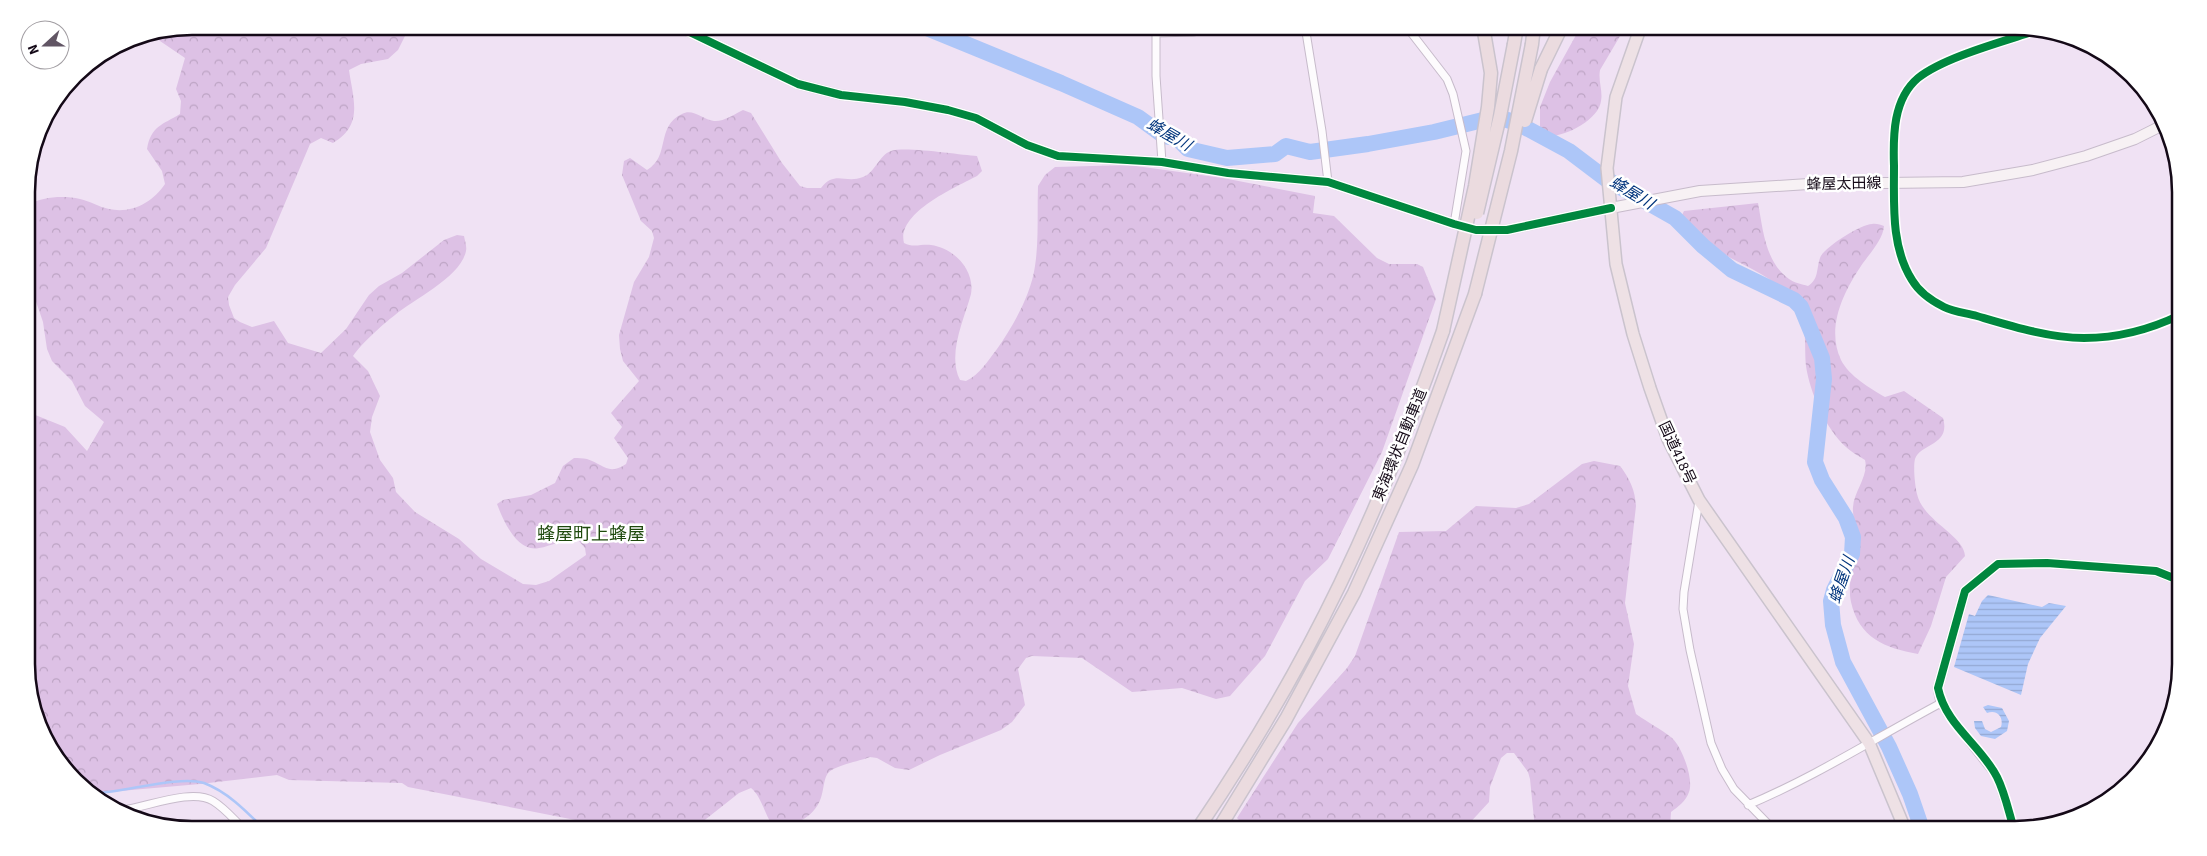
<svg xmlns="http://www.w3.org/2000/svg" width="2207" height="856" font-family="'Source Sans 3','Noto Sans JP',sans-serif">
  <defs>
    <pattern id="forest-crowns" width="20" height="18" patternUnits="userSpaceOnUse" patternTransform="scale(1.25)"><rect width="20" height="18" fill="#ddc1e5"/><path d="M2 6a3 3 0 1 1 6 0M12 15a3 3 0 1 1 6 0" fill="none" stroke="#bda4c4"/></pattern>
    <pattern id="water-rules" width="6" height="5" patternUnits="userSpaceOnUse" patternTransform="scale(1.25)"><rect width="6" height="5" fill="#adc6f8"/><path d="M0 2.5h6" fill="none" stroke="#94a9d4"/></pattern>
  </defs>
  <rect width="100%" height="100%" fill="#f0e2f4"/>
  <path fill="url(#forest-crowns)" d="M192 26H410L398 50 388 59 361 64 349 70C353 99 364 125 333 143L321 138 310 144 266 248 235 285 228 297 229 305 234 318 240 322 252 327 274 321 288 343 321 353 346 329 369 295 379 286 402 273 444 240 457 235 464 236C465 241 467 247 466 251 461 277 414 299 395 315 382 325 362 343 353 356L368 371 380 396 372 417 370 432 380 460 393 478 396 492 415 512 459 539 481 559 523 584 536 585 549 581 586 555 585 548 577 539C564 538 552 546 539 548 517 553 503 520 497 504L503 500 531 495 555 483 563 466 574 458C578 458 583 458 587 459 603 464 608 476 626 464L628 458 614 438 622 427 611 413 639 381 623 361 620 349 619 335 634 282 649 257 654 238 652 231 641 221 622 175 624 161 630 158 647 170C671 156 655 127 682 114 693 108 703 120 714 121 723 122 735 114 743 110L751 113 782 163 800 186 807 188H821C835 170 845 184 863 177 875 173 879 155 891 151 905 146 960 155 977 156L982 171 977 176C956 187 896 213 904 243 913 248 921 244 931 245 954 248 975 270 971 294 964 320 947 354 960 380L966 381C980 374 987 362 997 349 1013 326 1031 295 1035 266 1039 240 1037 212 1038 186L1045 175 1055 167 1129 165 1223 178 1315 196 1313 213 1334 216 1377 258 1389 264H1417L1423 267 1436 299 1382 452 1328 559 1305 581 1265 656 1230 696 1216 699 1182 688 1132 692 1082 658 1032 656 1026 658 1018 669 1025 705 1012 722 1001 730 940 755 909 770 895 768 877 758 870 757C860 761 837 765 829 772 824 777 824 787 822 794 817 816 796 826 775 828 764 816 763 798 751 788L739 793 692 830H626L408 787 402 783 289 780 277 775 200 784 97 793 67 773 29 696 28 412 65 427 87 451 104 422 85 406 72 381 52 361 47 349 43 322 31 287 27 283V205C43 197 62 195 80 199 90 201 99 207 109 209 132 214 153 202 165 184L162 171 147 149C151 126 162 125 180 114L181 101 176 89 185 58 160 41 154 34Z
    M1581 26H1626L1600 70C1598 81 1603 91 1601 101 1599 119 1567 136 1550 136L1540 128V107L1550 82Z
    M1758 203C1763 229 1765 262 1789 279 1794 283 1802 284 1808 286 1819 279 1816 270 1820 258 1823 248 1861 224 1872 224 1876 223 1881 225 1884 226 1883 240 1869 254 1861 266 1843 293 1826 328 1841 360 1849 376 1871 389 1885 397L1904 391 1943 418C1951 446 1921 443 1915 459 1913 467 1915 486 1917 494 1923 521 1964 535 1965 556L1946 577 1931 626 1918 654C1885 648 1859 638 1851 602 1847 583 1855 557 1856 537 1857 527 1852 517 1853 507 1854 491 1869 476 1865 460 1859 456 1851 452 1846 447 1826 429 1810 393 1806 366 1804 346 1808 320 1795 303 1773 273 1739 266 1711 246 1700 238 1690 226 1681 217L1684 211Z
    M1594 461 1620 466C1630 479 1635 490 1636 506L1625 603 1634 644 1628 686 1636 714C1647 722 1661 729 1672 738 1682 747 1694 779 1689 792 1686 801 1678 807 1671 812L1670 829H1535L1530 779 1528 772 1514 753H1507L1501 758 1490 787 1489 802 1466 827 1447 830H1248L1237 818 1298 723 1347 668 1355 656 1399 532 1446 531 1476 506 1516 508 1529 504 1582 464Z"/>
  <path fill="url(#water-rules)" d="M1988 595 2042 607 2049 603 2066 606 2040 638 2028 664 2021 695 1954 667 1969 614 1975 616 1982 601Z
    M1988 705 2002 708 2009 721 2007 731 1995 739 1981 736 1975 728 1974 721H1982L1985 729 1991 732 2001 727C2004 717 1997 709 1987 713L1983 707Z"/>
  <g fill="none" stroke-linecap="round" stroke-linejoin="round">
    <path stroke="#adc6f8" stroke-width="2.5" d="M97 793C125 792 180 775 204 783 228 792 247 812 265 830
      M518 830C532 824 546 827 562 830
      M948 830 962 826 985 830"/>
    <path stroke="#adc6f8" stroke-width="16" d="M922 26 1061 83 1138 117 1164 136 1177 138 1188 149 1227 158 1275 154 1286 146 1310 152 1368 144 1434 132 1487 119H1504L1517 123 1569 151 1606 179 1675 218 1703 246 1732 270 1794 300 1801 307 1822 358 1824 379 1815 462 1822 480 1846 518 1853 537 1852 554 1834 590 1831 601 1833 625 1843 662 1889 747 1910 794 1922 829"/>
    <g stroke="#c7bbcb" stroke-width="9">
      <path id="minor" d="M1305 26 1322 131 1328 182
        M1406 26 1447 79 1453 94 1466 151 1454 224
        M2038 30C2005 41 1944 57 1918 78 1893 99 1893 136 1894 166 1894 205 1891 247 1912 280 1919 292 1932 301 1944 307 1954 312 1966 313 1977 316 2011 326 2049 338 2084 338 2117 338 2151 329 2180 315
        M1162 162 1156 76V33L1193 32 1225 26
        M1699 501 1684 592 1683 609 1690 650 1711 743 1722 769 1734 789 1773 829
        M1748 805C1815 777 1877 737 1941 703L1948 715 1997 777 2014 829
        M123 810C147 807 192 788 213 801 226 809 234 820 245 830"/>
    </g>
    <g stroke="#c7bbcb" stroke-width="11">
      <path id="tertiary" d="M677 26 798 84 841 95 905 102 948 110 976 118 1027 145 1058 156 1162 162 1228 173 1328 182 1454 224 1476 230H1507L1611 208
        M1941 703 1938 688 1965 591 1998 564 2047 563 2156 571 2181 581"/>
    </g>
    <g stroke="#c7bbcb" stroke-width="12">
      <path id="secondary" d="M1611 208 1700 191 1808 184 1963 182 2033 170 2086 156 2135 139 2161 126"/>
    </g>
    <g stroke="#cac3cd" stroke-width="14">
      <path id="trunk" d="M1641 26 1616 97 1607 168 1616 264 1633 334 1650 388 1668 439 1699 500 1869 743 1905 829"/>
    </g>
    <g stroke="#cac3cd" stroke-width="15">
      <path id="motorway" d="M1514 44 1517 26
        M1532 44 1534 26
        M1541 69 1562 26
        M1197 830C1250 752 1299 669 1340 584 1380 501 1413 417 1443 331
        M1218 830 1286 719 1354 593 1412 465 1475 294"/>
    </g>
    <use href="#minor" stroke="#fdfbfd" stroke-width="7"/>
    <use href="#tertiary" stroke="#fdfbfd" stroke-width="9"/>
    <use href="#secondary" stroke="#f7f1f4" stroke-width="10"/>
    <use href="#trunk" stroke="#eee1e5" stroke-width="11"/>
    <use href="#motorway" stroke="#ebdbdf" stroke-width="12"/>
    <g stroke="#cac3cd" stroke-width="15" stroke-linecap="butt">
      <path id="motorway-bridge" d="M1525 121 1541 69
        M1477 213 1500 116 1514 44
        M1475 294 1511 151 1532 44
        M1443 331 1475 186 1488 107 1491 73 1483 26"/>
    </g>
    <use href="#motorway-bridge" stroke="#ebdbdf" stroke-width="12"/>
    <g stroke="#fff" stroke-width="11">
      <path id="cycleway" d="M677 26 798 84 841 95 905 102 948 110 976 118 1027 145 1058 156 1162 162 1228 173 1328 182 1454 224 1476 230H1507L1611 208
        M2038 30C2005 41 1944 57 1918 78 1893 99 1893 136 1894 166 1894 205 1891 247 1912 280 1919 292 1932 301 1944 307 1954 312 1966 313 1977 316 2011 326 2049 338 2084 338 2117 338 2151 329 2180 315
        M2014 829C2009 813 2005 793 1997 777 1980 744 1946 726 1938 688L1965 591 1998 564 2047 563 2156 571 2181 581"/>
    </g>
    <use href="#cycleway" stroke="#00873e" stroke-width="8"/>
  </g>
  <g text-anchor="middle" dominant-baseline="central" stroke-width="5" stroke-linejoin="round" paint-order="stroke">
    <g font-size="15" fill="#140917" stroke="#fff">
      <text transform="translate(1844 184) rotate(-1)">蜂屋太田線</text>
      <text transform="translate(1400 445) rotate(-68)">東海環状自動車道</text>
      <text transform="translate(1677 453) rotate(65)">国道418号</text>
    </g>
    <g font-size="16" font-style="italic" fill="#00347c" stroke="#fff">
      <text transform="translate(1169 135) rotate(30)">蜂屋川</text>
      <text transform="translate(1632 193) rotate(31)">蜂屋川</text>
      <text transform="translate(1842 580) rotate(-71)">蜂屋川</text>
    </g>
    <g font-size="18" fill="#1e490d" stroke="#fff">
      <text x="591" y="534">蜂屋町上蜂屋</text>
    </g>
  </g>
  <path d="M0 0H2207V856H0ZM192 35H2015A157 157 0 0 1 2172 192V664A157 157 0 0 1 2015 821H192A157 157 0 0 1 35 664V192A157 157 0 0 1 192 35Z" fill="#fff" fill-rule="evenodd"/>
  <path fill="none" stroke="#140917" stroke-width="2.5" d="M192 35H2015A157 157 0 0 1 2172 192V664A157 157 0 0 1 2015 821H192A157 157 0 0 1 35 664V192A157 157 0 0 1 192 35Z"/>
  <g transform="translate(45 45) rotate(249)"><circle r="24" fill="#ffffff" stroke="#a19da2"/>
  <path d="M0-4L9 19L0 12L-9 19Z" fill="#615564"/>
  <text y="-8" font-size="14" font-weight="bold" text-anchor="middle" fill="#140917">N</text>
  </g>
</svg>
